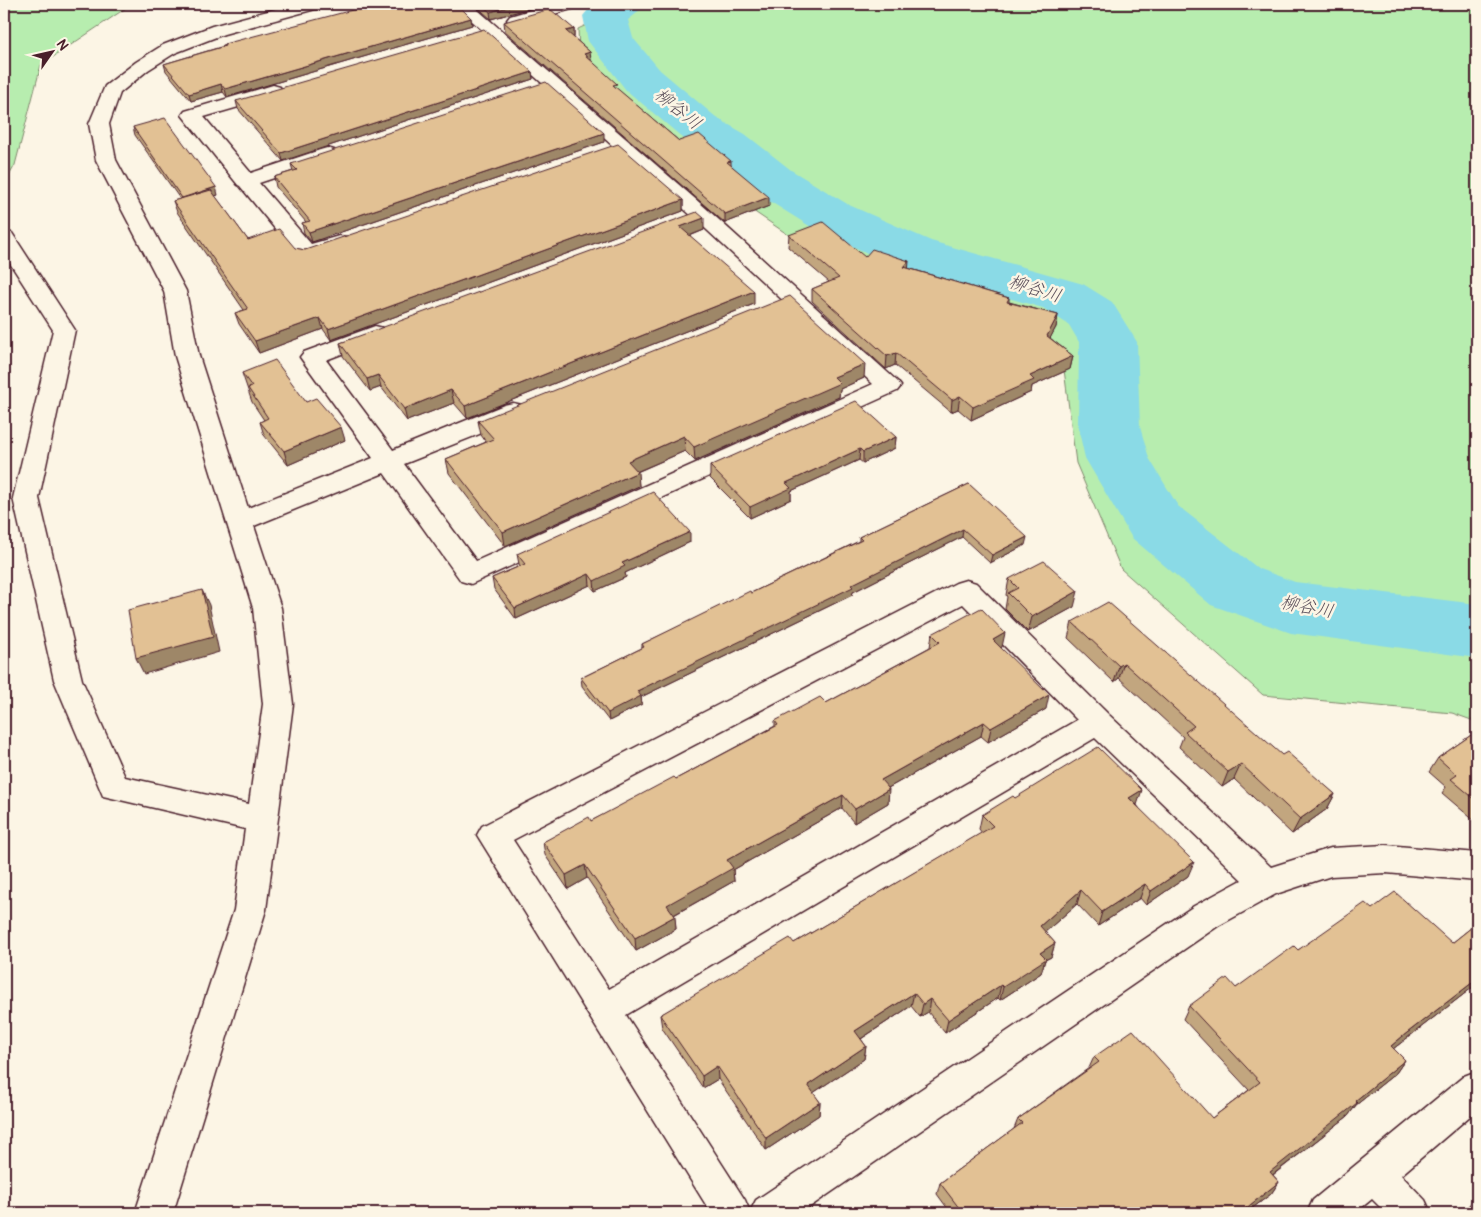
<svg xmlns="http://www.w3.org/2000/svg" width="1481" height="1217" font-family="Pangolin,'Klee One',sans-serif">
  <rect width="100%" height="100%" fill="#fcf5e5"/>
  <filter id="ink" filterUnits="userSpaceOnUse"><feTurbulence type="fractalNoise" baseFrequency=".02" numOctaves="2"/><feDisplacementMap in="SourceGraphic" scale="10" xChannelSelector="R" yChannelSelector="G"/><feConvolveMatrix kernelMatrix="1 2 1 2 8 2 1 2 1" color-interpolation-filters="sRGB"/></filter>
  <g filter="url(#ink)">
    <path fill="#b7edaf" stroke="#80866d" d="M4 4H132L41 65 15 165 4 185Z
      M630 4H1477V722L1452 713 1263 695 1121 569 1076 463 1062 354 824 259 694 171 579 51 578 29Z"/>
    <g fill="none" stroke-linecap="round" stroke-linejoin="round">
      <path fill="#8adae6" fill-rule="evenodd" d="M593 4H643L637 13 628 20 633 38 660 70 717 118 745 134 791 170 849 205 931 241 1083 284 1112 302 1137 342 1140 427 1149 458 1178 506 1259 569 1295 582 1477 604V658L1291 633 1211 605 1132 538 1085 458 1078 427 1079 342 1069 325 1043 308 893 265 811 227 755 192 709 156 683 138 626 90 588 41 583 16Z"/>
      <g stroke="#4a1f2b" stroke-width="3">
        <path id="minor" d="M294 4H322L319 8 224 34 175 53 148 70 120 93 109 124 116 160 186 291 199 356 248 508 373 458 300 357 304 352 375 326 383 328 386 333 383 338 326 360 393 450 504 405 513 403 522 405 525 411 522 417 404 464 476 561 873 384 694 218 453 4H471L708 210 897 381 901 386 897 391 471 584 461 581 384 473 254 526 281 608 293 704 266 910 173 1213H135L234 910 245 829 103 796 54 680 13 498 53 330 4 254V232L12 233 75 330 39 498 82 680 125 777 249 804 263 704 253 608 175 356 164 291 96 160 89 124 105 86 136 62 163 45 212 26Z
          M551 4H578L575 8 516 25 510 24 507 20 510 16Z
          M273 85 280 87 282 91 280 95 204 117 251 173 320 150 327 148 334 150 337 154 334 158 259 183 311 244 339 236 347 237 350 242 347 247 307 259 299 258 240 186 238 185 182 115 185 111Z
          M966 580 976 583 1108 714 1271 867 1331 848 1386 845 1477 853V881L1386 873 1331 876 1276 894 1218 926 801 1213H711L477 835 482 826 956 583ZM963 604 1077 720 609 989 513 840ZM1095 738 1242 880 1194 906 756 1200 750 1212 745 1200 626 1015Z
          M1477 1071V1110L1401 1175 1425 1200 1431 1213H1386L1372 1199 1355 1213H1307L1313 1200 1464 1076Z"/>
      </g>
      <use href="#minor" fill="#fcf5e5" fill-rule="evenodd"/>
    </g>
    <path fill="#c2a67f" stroke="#4a1f2b" d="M474 4H537V6L491 19Z
      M471 18 472 25 227 97 223 92 191 101 166 71 164 64 224 46V44Z
      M504 22 574 29V38L590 52 591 60 617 89 679 141 731 161V165L769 206 725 223 505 31Z
      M532 72 533 79 283 161 238 109 236 101Z
      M133 127 218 195 215 196 248 240 305 250 683 200V211L331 340 323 329 259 353 239 324 235 313 244 310 177 212 173 201 180 199 135 135Z
      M604 142 312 242 304 233 302 223 306 222 276 187 274 177 293 171 291 164Z
      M704 230 690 236 754 304 467 418 454 403 407 421 381 387 370 391 343 356 340 343Z
      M789 235 865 257 908 268 1009 298V302L1058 315 1056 327 1050 338 1073 356 1070 369 1032 386 1031 392 971 420 958 409 951 412 895 365 886 369 812 301V289L829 282 788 247Z
      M242 373 306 402 345 440 288 465 264 435 260 422 264 420 252 402Z
      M864 378 840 389 839 397 695 461 685 451 637 472 639 486 505 546 449 473 446 459 486 442 481 435 478 421Z
      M896 437 895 448 863 463 859 460 791 491V499L750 518 710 478V466Z
      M969 484 1025 545 990 563 962 537 853 592 852 595 641 697 642 704 609 721 582 686 581 678 642 648V644L751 593 859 541V537Z
      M690 542 625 573 626 577 595 591 590 585 516 619 494 589 492 578 520 566 519 564 517 554Z
      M1009 579 1074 607 1028 632 1005 609 1007 597 1006 595Z
      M1072 622 1282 755 1335 794 1327 809 1292 834 1234 779 1222 787 1179 747 1183 737 1119 678 1114 682 1068 638Z
      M932 634 1002 647 1001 648 1046 709 988 742 981 736 888 788V803L854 823 842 808 733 870 734 881 674 915 676 929 636 951 587 878 568 889 545 855 543 842 591 821 676 779 775 726V721L826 703 930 647Z
      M1477 731V823L1442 793 1446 787 1429 772 1438 758Z
      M1015 798 1137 805 1188 876 1146 905 1140 898 1098 926 1077 904 1045 932 1055 943 1051 957 1045 960 1041 973 1000 1000 998 998 945 1033 928 1012 920 1017 911 1006 861 1039 866 1046 864 1059 813 1093 820 1102 819 1115 766 1150 718 1079 703 1088 662 1028 660 1015 794 943 982 833 979 829 982 815Z
      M1372 909 1452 943 1477 923V984L1393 1049 1405 1060 1396 1073 1356 1105 1348 1116 1273 1175 1279 1182 1271 1194 1246 1213H951L937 1194 940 1183 1014 1129 1018 1119 1089 1068 1094 1057 1212 1118 1249 1090 1183 1019 1189 1006 1236 988 1298 950Z
      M1477 1196V1213H1475L1468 1206Z"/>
    <path fill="#9e8768" stroke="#4a1f2b" d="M518 4H537V6L491 19 490 12Z
      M471 18 472 25 227 97 225 89Z
      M574 29V37L567 40 566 31Z
      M590 52 591 60 584 54Z
      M532 72 533 79 283 161 281 153Z
      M221 84 223 92 191 101 189 94Z
      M604 133V142L312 242 309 232Z
      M216 187 218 195 184 206 182 198Z
      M769 197V206L725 223V214Z
      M683 200V211L331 340 328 329Z
      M704 218V230L681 239 680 227Z
      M909 261 908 273 904 267Z
      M754 291V304L467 418 465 406Z
      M1058 315 1056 327 1045 348 1047 336Z
      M320 318 323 329 259 353 255 341Z
      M896 353 895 365 886 369 887 356Z
      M1073 356 1070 369 1032 386 1031 392 971 420 973 407 1030 376Z
      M865 364 864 378 840 389 839 397 695 461 694 447 834 377Z
      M378 375 381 387 370 391 367 379Z
      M451 390 454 403 407 421 404 409Z
      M960 396 958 409 951 412 952 400Z
      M341 427 345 440 288 465 284 451Z
      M684 436 685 451 629 475 628 461Z
      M896 437 895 448 863 463V452Z
      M860 449 859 460 791 491V499L750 518V507L786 483Z
      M638 472 639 486 505 546 503 532Z
      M963 529 962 537 853 592 852 595 641 697 642 704 609 721 608 713 637 691Z
      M690 532V542L625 573 626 577 595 591 594 581 622 563Z
      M1027 537 1025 545 990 563 992 555Z
      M589 574 590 585 516 619 515 608Z
      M202 590 209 605 219 652 144 674 136 658Z
      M1078 591 1074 607 1028 632 1032 617Z
      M1005 633 1002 647 990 654 993 640Z
      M1124 663 1119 678 1114 682 1119 666Z
      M1049 695 1046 709 988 742 991 728Z
      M984 722 981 736 879 793 881 780Z
      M1241 764 1234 779 1222 787 1228 772Z
      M889 789 888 803 854 823 855 809Z
      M1142 790 1137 805 1129 798Z
      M1335 794 1327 809 1292 834 1300 819Z
      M843 795 842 808 733 870 734 881 668 918 667 905 727 860Z
      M1194 862 1188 876 1146 905 1151 891Z
      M585 865 587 878 568 889 566 875Z
      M1145 884 1140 898 1098 926 1102 912Z
      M1081 890 1077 904 1036 940 1040 926Z
      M675 916 676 929 636 951 635 938Z
      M1055 943 1051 957 1045 960 1041 973 1000 1000 1003 987 1040 953Z
      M1477 979V984L1393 1049 1391 1046 1403 1036Z
      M1001 985 998 998 945 1033 948 1020Z
      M914 993 911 1006 853 1044 855 1031Z
      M930 999 928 1012 920 1017 923 1004Z
      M866 1046 864 1059 807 1097 808 1085Z
      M1405 1060 1396 1073 1356 1105 1348 1116 1262 1183 1270 1172 1355 1101Z
      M717 1066 718 1079 703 1088 702 1076Z
      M820 1102 819 1115 766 1150V1138Z
      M1279 1182 1271 1194 1246 1213H1240Z
      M971 1208 969 1213H964Z"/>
    <path fill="#e2c194" stroke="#4a1f2b" d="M375 4H457L471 18 225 89 221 84 189 94 164 64 225 46 224 44Z
      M481 4H518L490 12Z
      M550 9 574 29 566 31 590 52 584 54 617 84 613 85 679 141 699 134 731 161 727 162 769 197 725 214 504 22Z
      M484 29 532 72 281 153 236 101Z
      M546 82 604 133 309 232 302 223 310 221 274 177 297 170 291 164Z
      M165 118 216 187 182 198 133 127Z
      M618 144 683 200 328 329 320 318 255 341 235 313 248 309 173 201 211 190 248 240 279 229 295 248 305 250Z
      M697 212 704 218 680 227 754 291 465 406 451 390 404 409 378 375 367 379 340 343Z
      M823 222 865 257 872 249 909 261 904 267 1009 298 1007 302 1058 315 1047 336 1073 356 1030 376 1034 380 973 407 960 396 952 400 896 353 887 356 812 289 839 278 789 235Z
      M790 296 865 364 834 377 840 383 694 447 684 436 628 461 638 472 503 532 446 459 494 439 478 421Z
      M275 360 306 402 316 398 341 427 284 451 260 422 268 418 248 388 252 387 242 373Z
      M856 401 896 437 863 452 860 449 786 483 791 488 750 507 710 466Z
      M969 484 1027 537 992 555 963 529 851 585 853 587 637 691 641 696 608 713 581 678 644 647 642 644 750 591 751 593 862 540 859 537Z
      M653 492 690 532 622 563 625 566 594 581 589 574 515 608 492 578 525 564 517 554Z
      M1044 561 1078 591 1032 617 1008 593 1018 588 1009 579Z
      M202 590 213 637 136 658 128 610Z
      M1108 602 1282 755 1287 752 1335 794 1300 819 1241 764 1228 772 1185 732 1194 726 1124 663 1119 666 1072 622Z
      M981 608 1005 633 993 640 1049 695 991 728 984 722 881 780 889 789 855 809 843 795 727 860 733 868 667 905 675 916 635 938 585 865 566 875 543 842 589 817 591 821 674 777 676 779 778 725 775 721 820 697 826 703 940 642 932 634Z
      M1477 731V801L1451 779 1457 775 1438 758Z
      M1098 747 1142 790 1129 798 1194 862 1151 891 1145 884 1102 912 1081 890 1040 926 1055 943 1040 953 1046 959 1003 987 1001 985 948 1020 930 999 923 1004 914 993 855 1031 866 1046 808 1085 820 1102 766 1138 717 1066 702 1076 660 1015 790 938 794 943 993 826 982 815 1013 796 1015 798Z
      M1395 892 1452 943 1477 923V979L1403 1036 1391 1046 1405 1060 1355 1101 1357 1103 1270 1172 1279 1182 1240 1213H1226L1224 1211 1221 1213H975L971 1208 963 1213 940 1183 1022 1123 1018 1119 1099 1062 1094 1057 1133 1030 1212 1118 1260 1082 1189 1006 1227 978 1236 988 1294 946 1298 950 1365 903 1372 909Z"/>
  </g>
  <g text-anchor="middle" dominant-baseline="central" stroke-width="5" stroke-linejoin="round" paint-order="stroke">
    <g font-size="18" font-style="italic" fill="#5a4e5a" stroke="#fcf5e5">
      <text transform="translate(678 109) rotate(39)">柳谷川</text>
      <text transform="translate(1035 289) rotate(17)">柳谷川</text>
      <text transform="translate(1307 607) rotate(11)">柳谷川</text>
    </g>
  </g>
  <rect width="1481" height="1217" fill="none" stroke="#fcf5e5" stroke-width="20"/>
  <rect x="10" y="10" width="1461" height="1197" fill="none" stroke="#4a1f2b" stroke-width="2" filter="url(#ink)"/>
  <g transform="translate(52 52) rotate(56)" stroke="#fcf5e5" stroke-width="4" paint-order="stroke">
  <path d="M0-4L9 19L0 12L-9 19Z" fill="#4a1f2b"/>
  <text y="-8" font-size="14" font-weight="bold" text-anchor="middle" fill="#4a1f2b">N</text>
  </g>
</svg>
